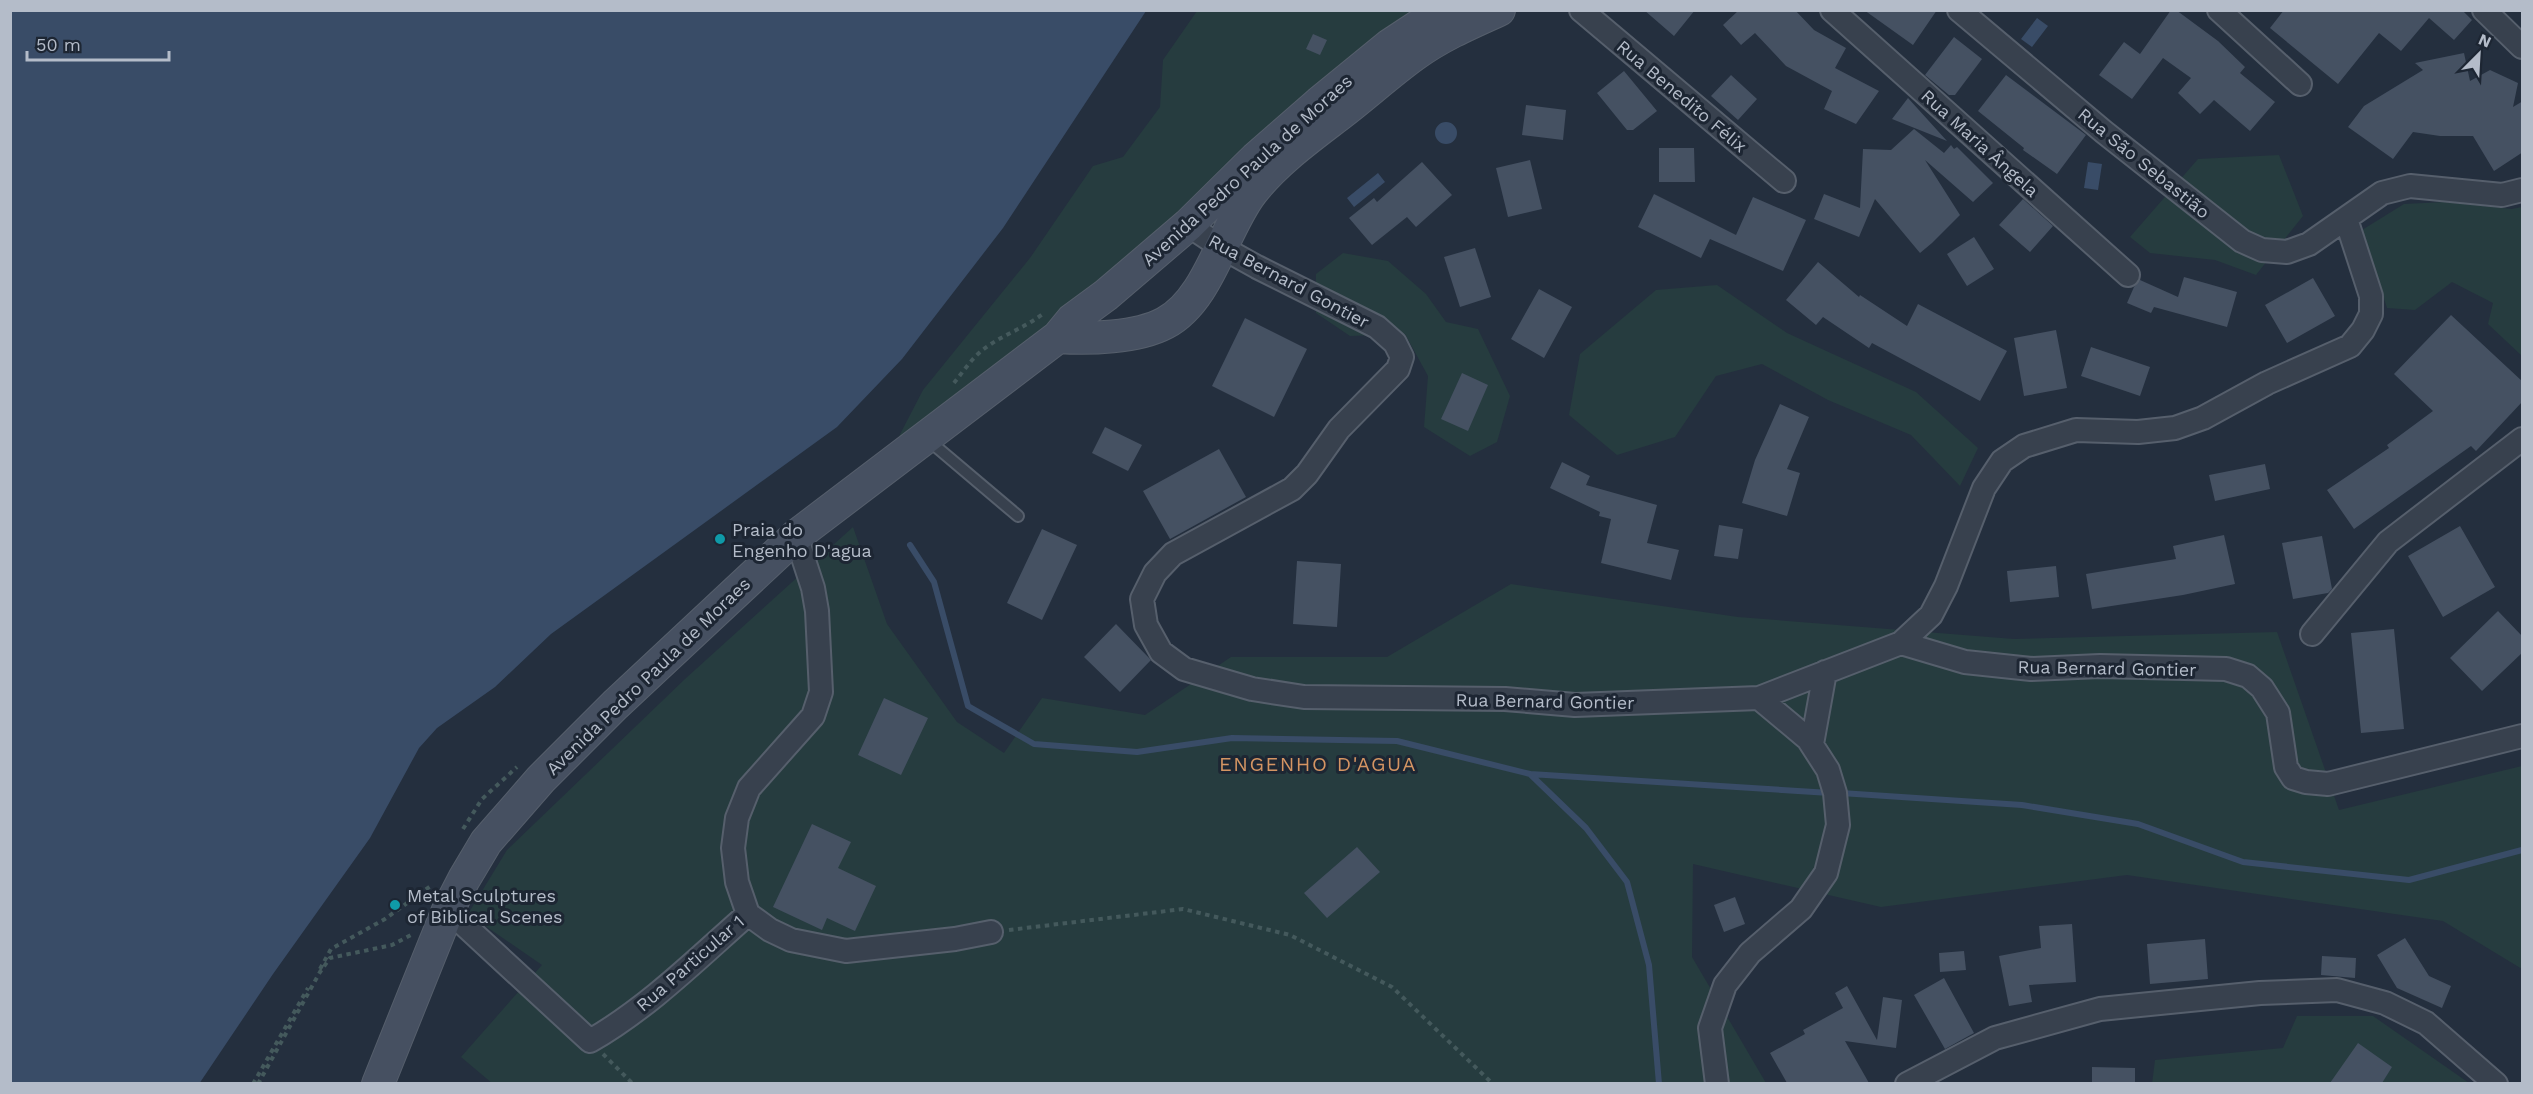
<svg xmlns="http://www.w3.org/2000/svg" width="2533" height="1094" font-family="'Work Sans',sans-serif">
  <rect width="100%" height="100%" fill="#242f3e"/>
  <path fill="#263c3f" d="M1197 11H1410L1164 227 901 450 895 444 923 390 1030 258 1093 166 1123 157 1160 107 1163 60Z
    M2279 155 2303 216 2256 275 2215 260 2150 253 2130 237 2198 159Z
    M2444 202 2512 209 2522 207V356L2488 324 2493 303 2452 282 2415 310 2387 308 2362 230 2404 204Z
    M1343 253 1388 261 1426 294 1446 322 1478 329 1510 396 1497 442 1470 456 1424 427 1428 376 1405 334 1350 336 1316 313V274Z
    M1717 285 1787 333 1916 392 1978 448 1960 486 1911 435 1828 400 1762 364 1716 376 1675 437 1617 455 1569 415 1580 354 1656 290Z
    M853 527 887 624 957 722 1004 753 1042 698 1145 715 1231 657H1387L1511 584 1738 617 2014 639 2277 632 2339 810 2522 766V969L2443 921 2127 875 1881 907 1693 864 1692 957 1766 1083 493 1084 461 1057 542 965 468 914 507 850 685 679Z
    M2297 1016H2373L2469 1083 2152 1084 2155 1060 2283 1048Z"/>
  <path fill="#394c67" d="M10 11 11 10 1146 11 1003 228 902 359 837 427 551 634 495 687 437 728 419 748 370 838 273 974 199 1084 11 1083Z
    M2037 18 2048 26 2032 47 2021 39Z
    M1435 133a11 11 0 1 1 22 0a11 11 0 1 1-22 0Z
    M2088 162 2102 164 2098 190 2084 188Z
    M1378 173 1385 182 1354 207 1347 198Z"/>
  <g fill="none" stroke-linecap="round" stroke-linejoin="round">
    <path stroke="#394c67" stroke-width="6" d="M910 545 934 582 968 706 1034 744 1137 752 1232 738 1397 741 1530 774 1586 828 1627 882 1649 965 1659 1084
      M1530 774 1830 793
      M1841 793 2022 805 2138 824 2243 862 2409 880 2522 850"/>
  </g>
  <path fill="#455162" d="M1644 10H1695L1674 36Z
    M1739 10H1795L1814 30 1846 48 1835 68 1879 91 1856 124 1824 109 1832 91 1786 66 1755 33 1741 45 1723 25Z
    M1864 10H1937L1913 45Z
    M2171 10H2176L2218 41 2245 67 2240 73 2275 102 2250 131 2214 100 2200 114 2178 93 2191 78 2163 58 2132 99 2099 75 2124 42 2140 54Z
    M2284 10H2462L2472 20 2454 40 2429 18 2401 51 2379 33 2338 84 2270 28Z
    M1313 34 1327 40 1320 55 1306 49Z
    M1954 37 1982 59 1955 95H1949L1925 75Z
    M2464 53 2470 81 2490 70 2518 83 2513 107 2523 101V152L2494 171 2473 136H2440L2413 132 2393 159 2348 127 2364 106 2423 70 2415 63Z
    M1624 71 1657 111 1633 130H1627L1597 93Z
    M1731 75 1757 99 1738 120 1711 96Z
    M2006 75 2086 135 2057 174 2023 150 2024 148 1978 111Z
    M1908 98 1947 141 1892 119Z
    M1526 105 1566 110 1563 140 1522 135Z
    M1914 129 1944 153 1951 145 1954 149 1957 147 1993 183 1973 202 1925 160 1960 215 1932 243 1920 253 1875 199 1859 237 1814 219 1824 194 1860 208 1863 149 1891 150Z
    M1659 148H1694L1695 182H1659Z
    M1530 160 1542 209 1508 217 1496 168Z
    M1422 162 1452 195 1416 227 1407 217 1372 245 1349 218 1374 198 1377 202Z
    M1654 194 1736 235 1753 197 1806 220 1783 271 1710 239 1701 258 1638 227Z
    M2023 199 2053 226 2030 252 1999 225Z
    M1974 237 1994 269 1967 286 1947 254Z
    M1475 248 1491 297 1460 307 1444 257Z
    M1818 262 1859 297 1860 295 1907 326 1918 304 2007 351 1980 401 1872 343 1869 348 1823 317 1816 325 1786 300Z
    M2184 277 2237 292 2227 327 2154 307 2151 313 2127 303 2134 287 2140 280 2178 297Z
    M2313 278 2335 316 2287 343 2265 305Z
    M1539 289 1572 307 1544 358 1511 339Z
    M2451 315 2523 382V401L2476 451 2471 446 2354 529 2327 490 2389 448 2387 445 2433 411 2394 374Z
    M1245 318 1307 349 1274 417 1212 386Z
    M2056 330 2067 388 2024 396 2014 338Z
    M2091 347 2150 367 2140 396 2081 376Z
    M1462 373 1488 385 1468 431 1441 419Z
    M1780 404 1809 417 1787 469 1800 473 1787 516 1742 503 1755 460Z
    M1105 427 1142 445 1128 471 1092 453Z
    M1219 449 1246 497 1170 539 1143 491Z
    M1562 462 1590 476 1586 485 1657 505 1647 543 1679 550 1671 580 1601 563 1611 519 1599 516 1600 512 1550 488Z
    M2265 464 2270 489 2215 501 2209 475Z
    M1719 525 1743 529 1738 559 1714 556Z
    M2460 526 2495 587 2443 617 2408 556Z
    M1042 529 1077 545 1042 620 1007 603Z
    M2224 535 2235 584 2183 595 2092 609 2086 574 2176 559 2173 546Z
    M2322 536 2332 589 2328 593 2293 599 2282 543Z
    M1297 561 1341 564 1337 627 1293 624Z
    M2056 566 2059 597 2010 602 2007 571Z
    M2498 611 2523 637V652L2482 691 2450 658Z
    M1116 624 1151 660 1120 692 1084 657Z
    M2394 629 2404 729 2361 733 2351 633Z
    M884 698 928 718 901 775 858 755Z
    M812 824 851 842 838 868 876 886 855 931 827 918 822 930 773 907Z
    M1357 847 1380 872 1327 918 1304 893Z
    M1735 897 1745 924 1724 932 1714 905Z
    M2072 924 2076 982 2029 985 2032 1002 2009 1006 1999 956 2041 948 2039 926Z
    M2405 938 2429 976 2451 986 2442 1008 2397 988 2377 955Z
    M2205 939 2208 979 2150 984 2147 944Z
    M1964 951 1966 970 1940 972 1939 953Z
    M2322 956 2356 958 2355 978 2321 975Z
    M1944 978 1974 1033 1945 1049 1914 995Z
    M1847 986 1877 1040 1883 997 1902 1000 1896 1048 1845 1041 1869 1083H1787L1770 1053 1805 1034 1803 1030 1843 1008 1835 993Z
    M2358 1043 2392 1067 2382 1083H2330Z
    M2092 1067 2135 1068V1083H2092Z"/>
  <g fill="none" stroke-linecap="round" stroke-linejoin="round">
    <g stroke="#565f6c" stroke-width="14">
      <path id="lane" d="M927 439 1018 516"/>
    </g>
    <g stroke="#565f6c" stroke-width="26">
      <path id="street" d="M1581 10 1784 181
        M1832 10 2128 275
        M1959 10 2104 132 2242 241 2262 250 2287 252 2309 244 2382 193 2410 186 2502 195 2522 190
        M2219 10 2300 84
        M2484 10 2522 47
        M1188 225 1221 247 1257 267 1377 327 1395 343 1402 357 1398 369 1339 429 1307 474 1292 489 1173 554 1155 573 1142 599 1146 625 1161 652 1184 669 1252 689 1304 697 1505 699 1575 705 1759 698 1901 643 1965 662 2031 669 2100 666 2226 669 2248 676 2262 688 2278 713 2286 767 2293 778 2306 782 2328 784 2522 736
        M2312 634 2388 542 2522 439
        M1901 643 1931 615 1946 586 1984 488 2002 461 2024 446 2076 430 2138 432 2175 428 2203 418 2267 383 2350 346 2363 330 2371 314V296L2346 219
        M1812 744 1825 672
        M448 910 590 1041C648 1008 698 958 748 914
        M748 914 737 882 733 848 737 818 749 788 813 716 821 692 817 611 813 588 796 536
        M748 914 770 930 791 940 846 951 955 939 991 932
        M1717 1084 1710 1028 1725 985 1750 953 1801 909 1826 873 1838 825 1835 793 1828 770 1808 739 1759 698
        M1907 1084 1995 1038 2100 1009 2260 993 2337 990 2385 1003 2426 1023 2496 1084"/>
    </g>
    <g stroke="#565f6c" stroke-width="34">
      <path id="secondary" d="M1058 337C1089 339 1137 338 1165 323 1209 300 1223 229 1252 192 1275 162 1310 137 1340 114 1365 95 1389 73 1414 55 1440 36 1470 23 1499 10
        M378 1084 448 910 464 879 486 842 541 779 615 705 796 536 1058 337 1072 320 1106 295 1188 225 1256 158 1319 103 1390 45 1443 10"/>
    </g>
    <path stroke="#44595c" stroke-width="4" stroke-dasharray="4.5 4.5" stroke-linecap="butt" d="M954 383C962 373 970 361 979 353 998 336 1024 329 1044 313
      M463 829 482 799 517 767
      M1009 930 1183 909 1290 935 1392 987 1493 1084
      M320 969 331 949 385 919 432 885
      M603 1054 633 1084
      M253 1084 308 988
      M258 1084 320 972 330 958 392 945 411 935"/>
    <use href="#lane" stroke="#38414e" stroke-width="10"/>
    <use href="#street" stroke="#38414e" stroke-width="22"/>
    <use href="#secondary" stroke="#465061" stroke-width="32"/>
  </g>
  <g fill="#0f9aa8" stroke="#1d2633" stroke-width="2">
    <circle cx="720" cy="539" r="6"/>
    <circle cx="395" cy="905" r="6"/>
  </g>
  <g text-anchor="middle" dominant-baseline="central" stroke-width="6" stroke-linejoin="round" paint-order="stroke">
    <g font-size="18" fill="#b4bcc9" stroke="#1d2633">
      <text transform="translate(1682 96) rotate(40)">Rua Benedito Félix</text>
      <text transform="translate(1980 143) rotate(42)">Rua Maria Ângela</text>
      <text transform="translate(2144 163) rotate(39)">Rua São Sebastião</text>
      <text transform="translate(1247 170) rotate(-42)">Avenida Pedro Paula de Moraes</text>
      <text transform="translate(1289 281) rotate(28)">Rua Bernard Gontier</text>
      <text transform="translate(2107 668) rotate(1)">Rua Bernard Gontier</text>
      <text transform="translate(648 676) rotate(-44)">Avenida Pedro Paula de Moraes</text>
      <text transform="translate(1545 701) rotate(1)">Rua Bernard Gontier</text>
      <text transform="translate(690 963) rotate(-41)">Rua Particular 1</text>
    </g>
    <g font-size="18" fill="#b4bcc9" stroke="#1d2633" text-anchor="start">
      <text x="732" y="529">Praia do<tspan x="732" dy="21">Engenho D'agua</tspan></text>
      <text x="407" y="895">Metal Sculptures<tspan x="407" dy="21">of Biblical Scenes</tspan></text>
    </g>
    <g font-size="20" letter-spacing="1.5" fill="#d59563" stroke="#1d2633">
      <text x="1318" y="764">ENGENHO D'AGUA</text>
    </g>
  </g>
  <rect width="2533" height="1094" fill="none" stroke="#b4bcc9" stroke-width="24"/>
  <g transform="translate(2479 54) rotate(24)" stroke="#1d2633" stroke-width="4.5" paint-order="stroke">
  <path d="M0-4.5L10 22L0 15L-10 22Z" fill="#b4bcc9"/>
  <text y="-9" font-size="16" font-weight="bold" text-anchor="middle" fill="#b4bcc9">N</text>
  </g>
  <path d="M27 51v9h142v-9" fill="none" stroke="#b4bcc9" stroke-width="3"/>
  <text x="36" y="51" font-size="18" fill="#b4bcc9" stroke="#1d2633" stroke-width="4.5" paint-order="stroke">50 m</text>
</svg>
